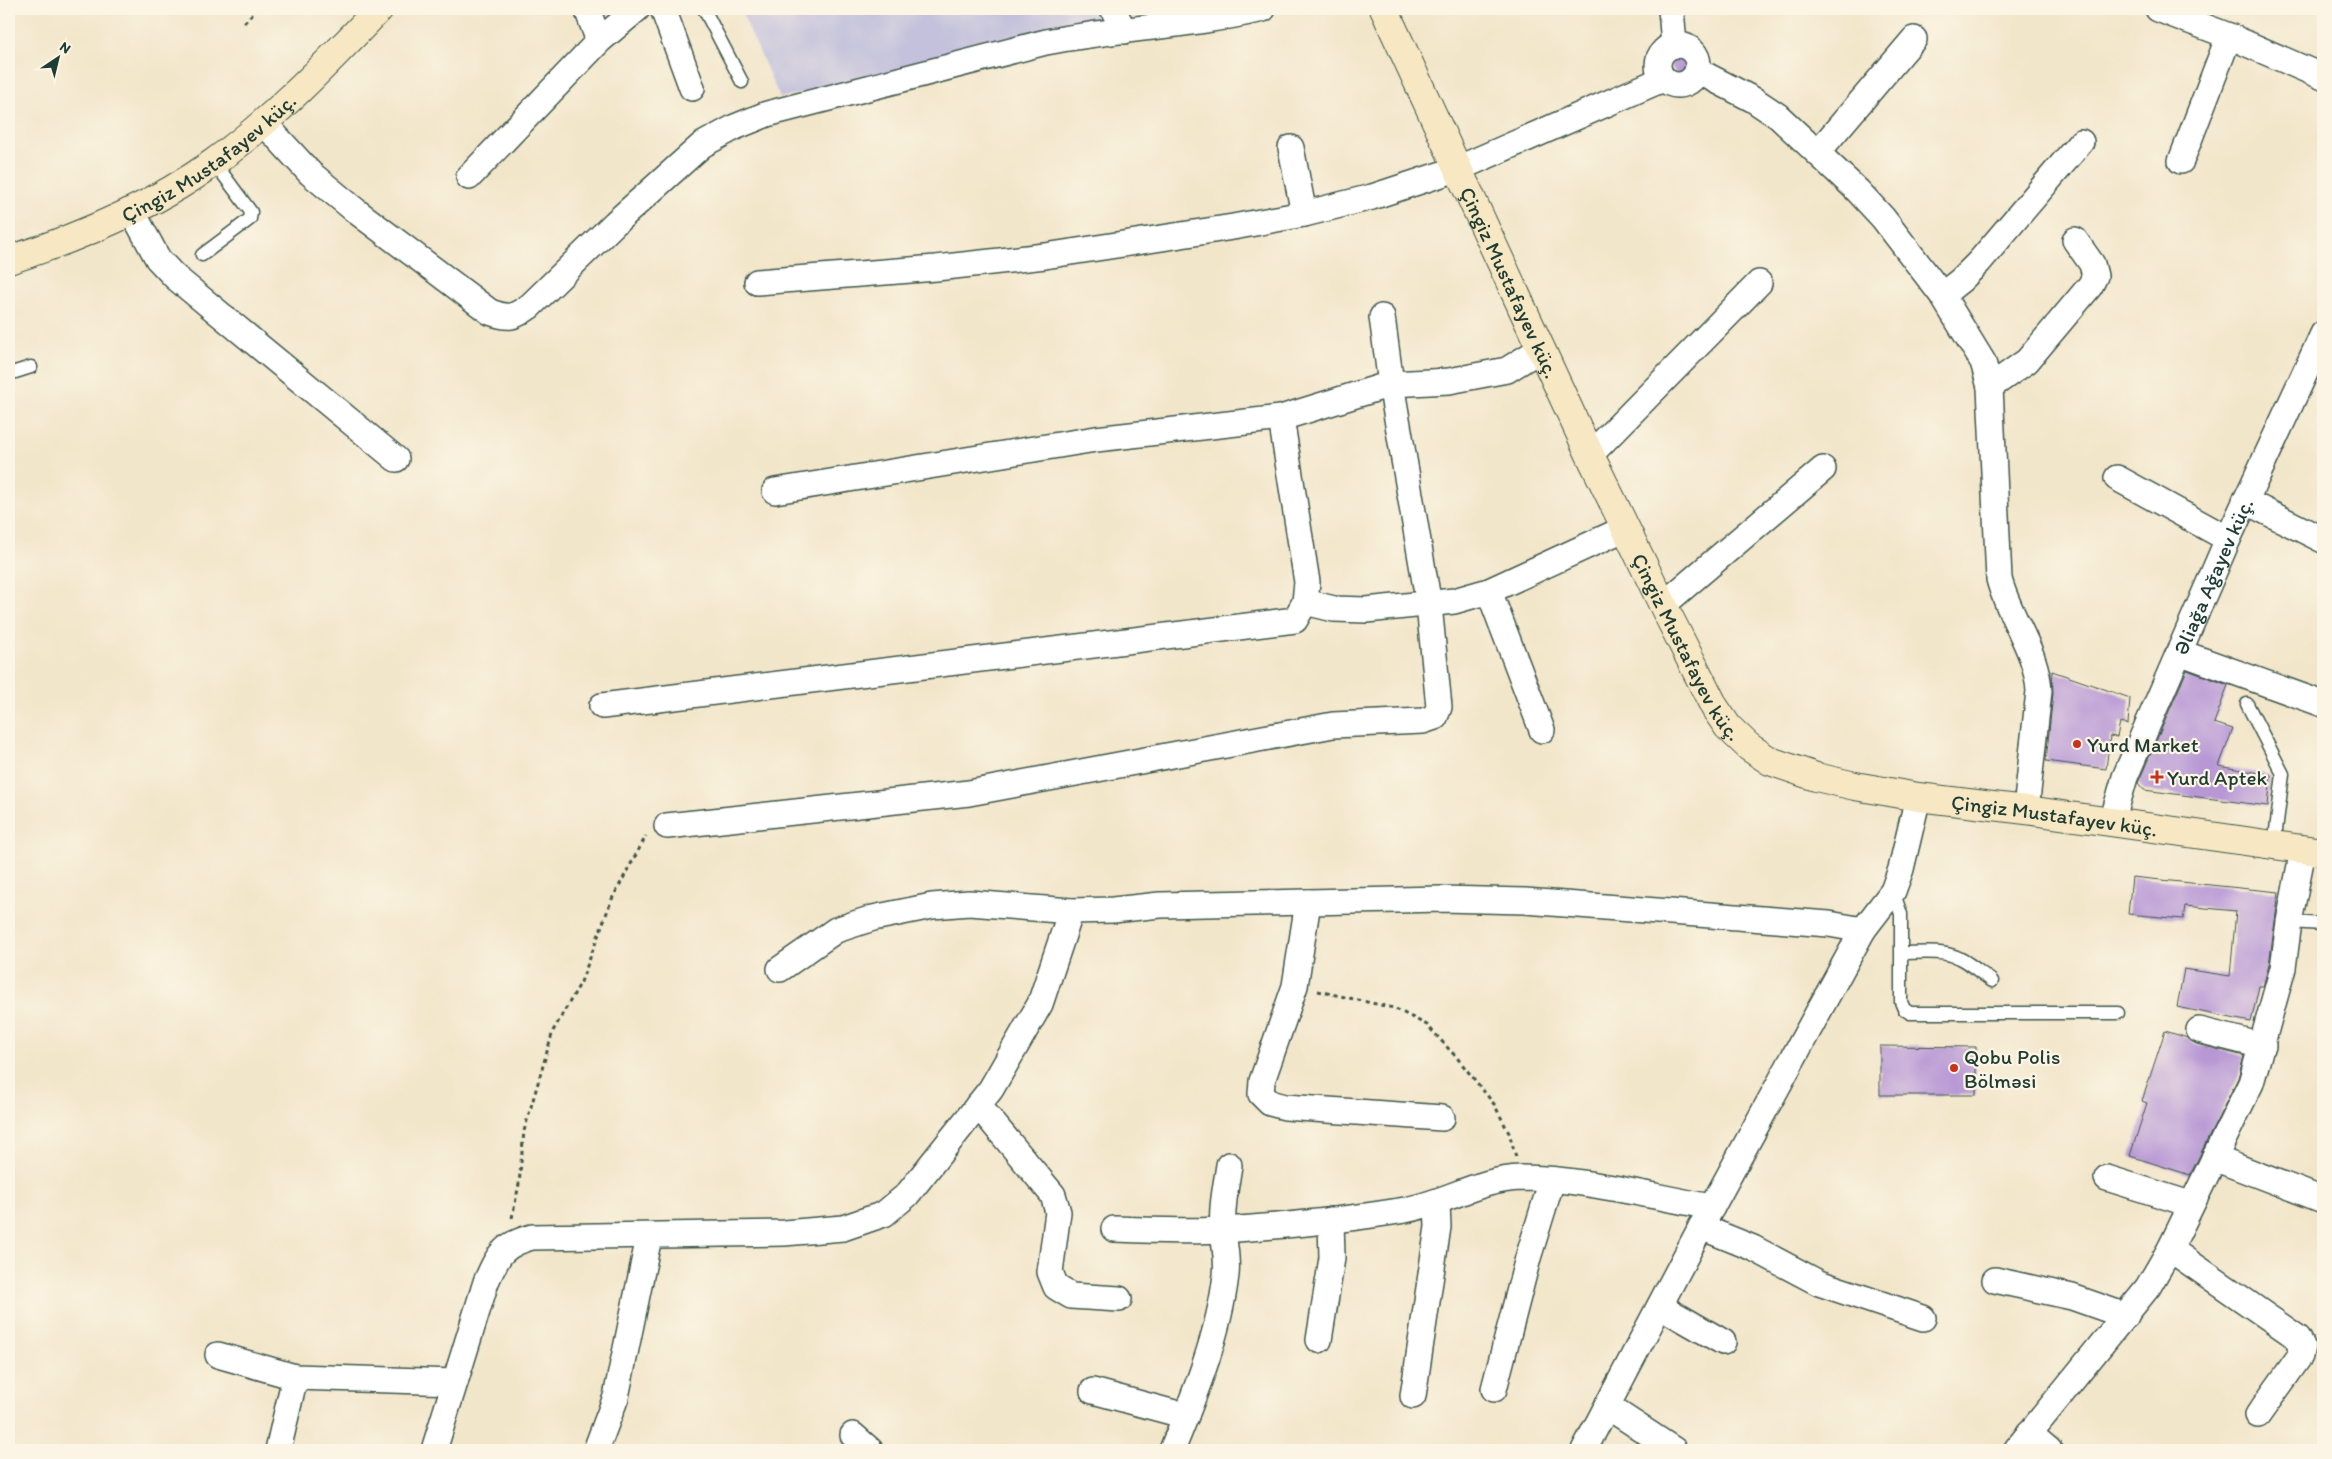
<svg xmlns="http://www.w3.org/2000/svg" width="2332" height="1459" font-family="Itim,sans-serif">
  <rect width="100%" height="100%" fill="#fcf5e5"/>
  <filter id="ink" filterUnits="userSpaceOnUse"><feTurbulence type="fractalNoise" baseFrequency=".02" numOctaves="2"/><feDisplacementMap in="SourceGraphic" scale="10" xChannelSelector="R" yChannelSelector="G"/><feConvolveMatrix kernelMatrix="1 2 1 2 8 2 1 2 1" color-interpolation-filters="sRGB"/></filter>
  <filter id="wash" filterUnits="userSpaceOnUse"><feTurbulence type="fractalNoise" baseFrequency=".0096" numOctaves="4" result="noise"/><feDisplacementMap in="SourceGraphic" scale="20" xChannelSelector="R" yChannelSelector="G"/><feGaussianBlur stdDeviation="1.12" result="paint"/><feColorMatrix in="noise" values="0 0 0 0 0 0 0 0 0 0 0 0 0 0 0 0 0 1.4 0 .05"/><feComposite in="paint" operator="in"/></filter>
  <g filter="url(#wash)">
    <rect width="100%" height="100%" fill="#f2e6ca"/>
    <path fill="#c3c1db" d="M740 9H1102L1108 21 780 98Z"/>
    <g id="blocks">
      <path fill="#b798d5" d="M1681 57 1688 61 1685 65V75L1678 77 1670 64 1673 59Z
        M2187 670 2228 685 2214 723 2233 729 2219 766 2271 775 2268 806 2144 790 2138 783Z
        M2052 671 2130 698 2128 724 2120 722 2117 737 2110 736 2106 769 2046 761 2053 693Z
        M2132 877 2279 892 2269 965 2263 986H2259L2251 1022 2177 1007 2184 969 2230 976 2236 911 2185 906 2183 919 2128 914Z
        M2165 1031 2188 1038 2196 1044 2244 1056 2238 1078 2190 1175 2130 1156 2147 1103 2142 1101Z
        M1880 1046 1976 1047V1095H1880Z"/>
    </g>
  </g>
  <g filter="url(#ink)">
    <use href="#blocks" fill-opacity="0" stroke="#3f564a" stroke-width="1"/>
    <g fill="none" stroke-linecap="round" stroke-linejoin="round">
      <g stroke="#3f564a" stroke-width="15">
        <path id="lane" d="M704 9 742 82
          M202 255 250 219 251 212 214 162
          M9 374 31 367
          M2247 704 2283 774 2274 846
          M1893 891 1901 914V1002L1904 1009 1910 1013H2118
          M2289 922 2323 924
          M1901 953C1920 953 1942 950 1959 958 1971 964 1981 973 1992 981"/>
      </g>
      <g stroke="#3f564a" stroke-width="28">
        <g id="street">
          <path d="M587 9 599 41"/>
          <path d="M663 9 692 88"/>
          <path d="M1113 9 1124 31"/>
          <path d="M1671 9 1674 45"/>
          <path d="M2158 9 2229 36 2323 77"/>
          <circle cx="1678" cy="65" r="20"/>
          <path d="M1698 71 1754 100 1778 116 1858 191 1883 218 1942 295 1983 362 1990 387 1999 579C2009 618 2037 650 2039 691L2026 810"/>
          <path d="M263 122 310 173 356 211 490 312C509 319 513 318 530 306L615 223 702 145 735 127 767 114 1046 42C1118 28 1192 26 1263 9"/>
          <path d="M1291 148 1304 214"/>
          <path d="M1818 152 1914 39"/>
          <path d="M2181 161 2229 36"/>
          <path d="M469 177 599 41 637 9"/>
          <path d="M132 211 158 259 175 277 396 459"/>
          <path d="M757 282 936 268 1045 256 1233 227 1304 214 1372 197 1457 169 1663 79"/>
          <path d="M1942 295 1961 280 1979 262 2081 142"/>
          <path d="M1990 387 2027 361 2090 286 2095 276 2092 264 2075 240"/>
          <path d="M1281 418 1307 582 1305 602"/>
          <path d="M1590 455 1759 283"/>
          <path d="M2117 478 2228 539"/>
          <path d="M775 491 1096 439 1281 418 1391 384 1449 381 1507 370 1541 349"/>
          <path d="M2245 501 2323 540"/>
          <path d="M1489 591 1542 730"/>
          <path d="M1663 605 1823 469"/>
          <path d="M2179 652 2323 704"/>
          <path d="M602 706 1295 620 1305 602 1334 609 1366 610 1454 601 1489 591 1626 528"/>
          <path id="s1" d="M2112 822 2125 777 2228 539 2323 334"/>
          <path d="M667 826 969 793 1333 725 1423 721 1435 717 1439 707 1429 605 1391 384 1382 317"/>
          <path d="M1308 902 1295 986 1262 1081 1261 1094 1270 1103 1285 1107 1442 1118"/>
          <path d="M780 969 836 930 873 918 932 906 969 903 1071 911 1113 910 1160 905 1308 902 1441 899 1525 901 1829 924 1863 930"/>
          <path d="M2199 1030 2263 1046"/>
          <path d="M978 1105 1053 1195 1058 1212 1050 1272 1056 1287 1071 1296 1119 1299"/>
          <path d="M2214 1158 2323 1200"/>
          <path d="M2107 1178 2190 1204"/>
          <path d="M1701 1227 1753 1248 1819 1283 1923 1318"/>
          <path d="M1114 1229C1150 1230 1187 1232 1224 1230 1284 1226 1345 1220 1405 1210 1445 1203 1480 1179 1521 1178 1582 1178 1653 1197 1712 1207"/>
          <path d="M2170 1249 2298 1338 2302 1346 2300 1356 2258 1415"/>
          <path d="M1995 1280 2072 1297 2126 1316"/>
          <path d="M1660 1306 1723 1342"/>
          <path d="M1319 1340 1332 1258 1331 1220"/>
          <path d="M218 1355 295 1377 455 1382"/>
          <path d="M1494 1389 1528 1258 1552 1180"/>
          <path d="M1093 1391 1186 1416"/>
          <path d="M1413 1396 1438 1227 1437 1203"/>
          <path d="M1607 1406 1674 1450"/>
          <path d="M2029 1433 2049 1450"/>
          <path d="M853 1435 870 1450"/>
          <path d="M278 1450 295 1377"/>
          <path d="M434 1450 486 1282C498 1255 502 1245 532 1237L784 1233 843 1228 884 1214 907 1195 991 1089 1040 1004 1071 911"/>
          <path d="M596 1450 616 1397 649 1237"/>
          <path d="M1172 1450C1195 1394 1219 1335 1226 1275 1228 1259 1224 1245 1223 1229 1221 1208 1226 1186 1229 1165"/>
          <path d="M1584 1450 1701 1227 1863 930 1893 891 1901 869 1918 797"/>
          <path d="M2016 1450 2148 1287 2170 1249 2251 1083 2283 968 2289 922 2303 850"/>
        </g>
      </g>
      <g stroke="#3f564a" stroke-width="30">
        <g id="secondary">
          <path id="s2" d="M1384 9 1590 455 1663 605 1715 708 1728 727 1749 747 1770 761 1816 777 1855 786 1918 797 2026 810 2323 852"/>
          <path id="s3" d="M9 260C80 237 152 207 213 163 273 120 328 62 379 9"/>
        </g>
      </g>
      <path stroke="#3f564a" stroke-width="3" stroke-dasharray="4 4" stroke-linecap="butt" d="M244 23 257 9
        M1318 991 1394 1008 1427 1025 1458 1059 1494 1104 1509 1133 1516 1157
        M512 1218 519 1184 524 1131 553 1031 581 982 612 899 646 836"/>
      <use href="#lane" stroke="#fff" stroke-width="12"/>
      <use href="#street" stroke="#fff" stroke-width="25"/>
      <use href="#secondary" stroke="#f7e8c3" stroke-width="28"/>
    </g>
  </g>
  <g fill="#c8321e" stroke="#fcf5e5" stroke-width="2">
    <circle cx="2077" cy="744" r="5"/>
    <path d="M2154.5 769.5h5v5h5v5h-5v5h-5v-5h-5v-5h5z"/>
    <circle cx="1954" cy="1068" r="5"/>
  </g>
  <g text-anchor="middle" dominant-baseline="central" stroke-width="4.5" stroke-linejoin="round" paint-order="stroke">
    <g font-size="21" fill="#1f3d34" stroke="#fcf5e5">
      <text stroke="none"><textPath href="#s3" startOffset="226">Çingiz Mustafayev küç.</textPath></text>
      <text stroke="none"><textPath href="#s2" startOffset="301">Çingiz Mustafayev küç.</textPath></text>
      <text stroke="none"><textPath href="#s1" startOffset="266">Əliağa Ağayev küç.</textPath></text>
      <text stroke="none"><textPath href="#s2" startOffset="706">Çingiz Mustafayev küç.</textPath></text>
      <text stroke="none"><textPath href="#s2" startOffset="1141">Çingiz Mustafayev küç.</textPath></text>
    </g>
    <g font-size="21" fill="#1f3d34" stroke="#fcf5e5" text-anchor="start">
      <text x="2087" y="744">Yurd Market</text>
      <text x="2167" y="777">Yurd Aptek</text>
      <text x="1964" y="1056">Qobu Polis<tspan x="1964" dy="24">Bölməsi</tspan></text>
    </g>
  </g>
  <rect width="2332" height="1459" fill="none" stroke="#fcf5e5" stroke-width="30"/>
  <g transform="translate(58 58) rotate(35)" stroke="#fcf5e5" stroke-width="4" paint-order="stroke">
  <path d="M0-4L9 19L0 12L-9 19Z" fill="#1f3d34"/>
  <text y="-8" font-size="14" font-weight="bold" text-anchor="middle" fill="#1f3d34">N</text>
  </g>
</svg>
